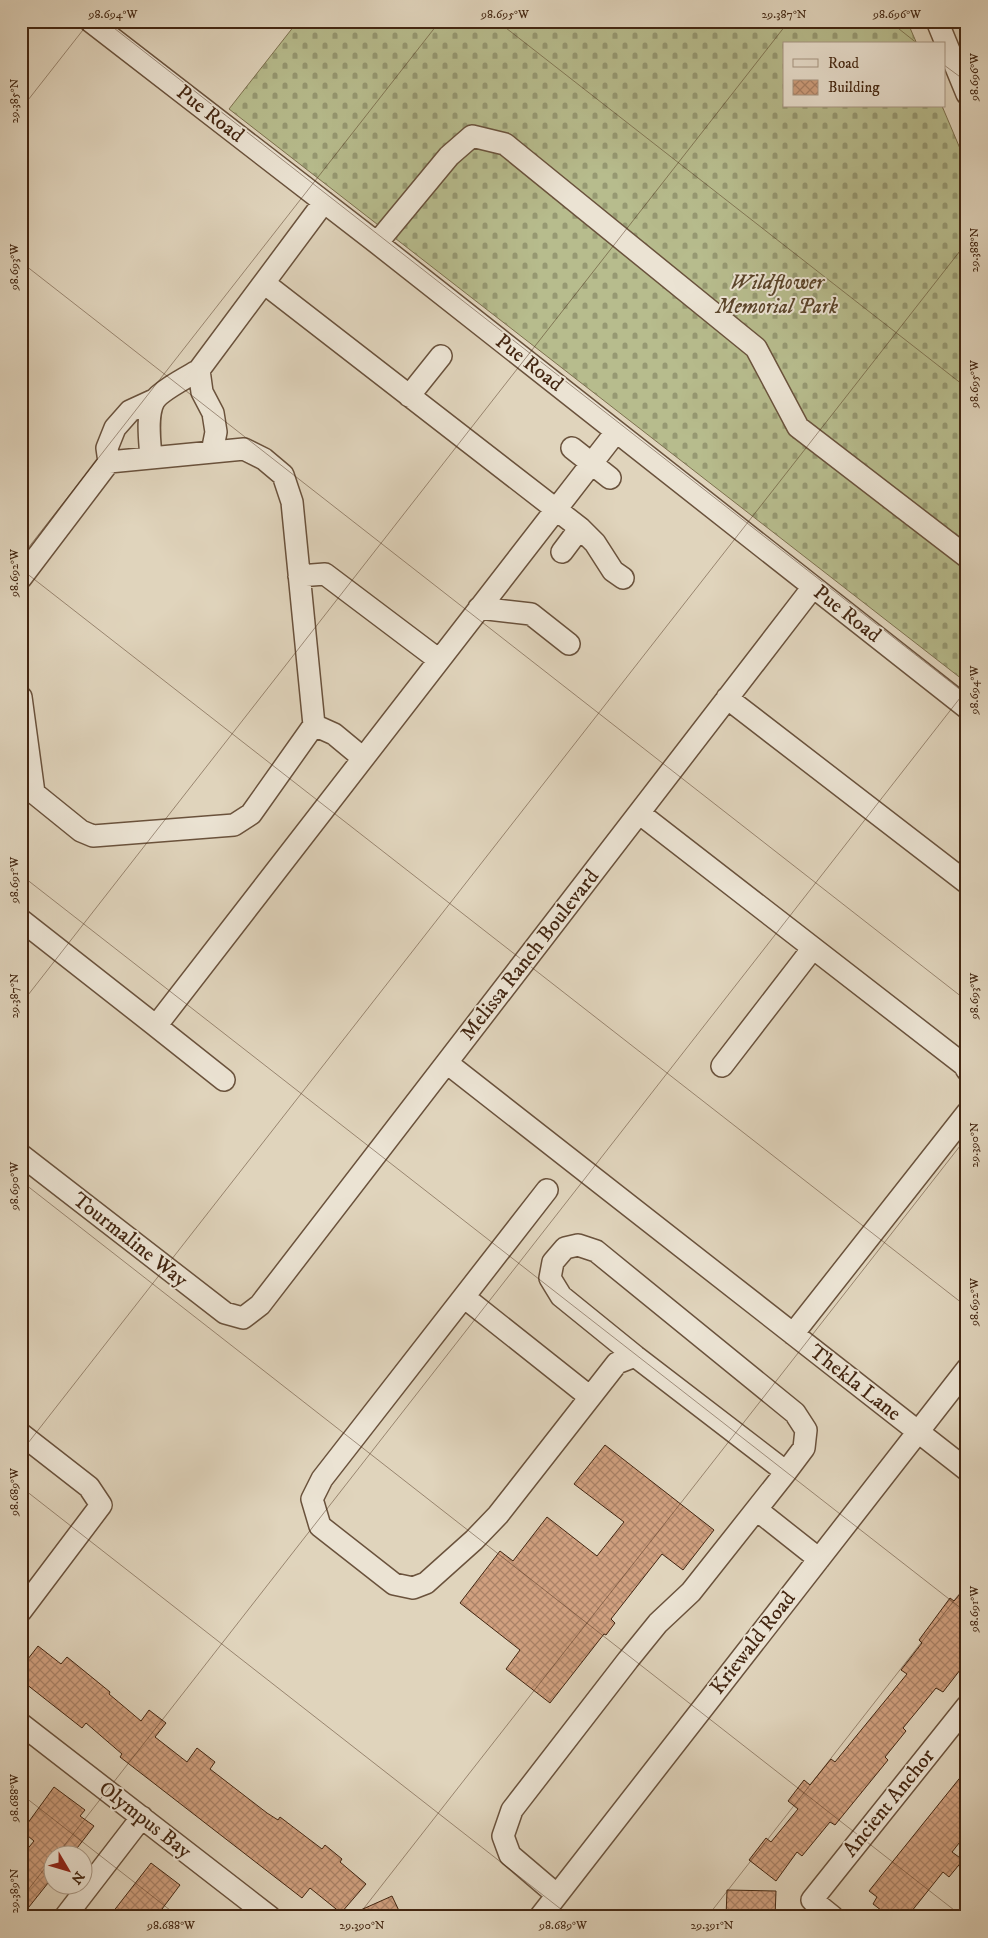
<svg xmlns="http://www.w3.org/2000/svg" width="988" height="1938" font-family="'IM FELL DW Pica',serif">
  <defs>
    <pattern id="cemetery-stones" width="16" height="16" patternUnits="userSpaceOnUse" patternTransform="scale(1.25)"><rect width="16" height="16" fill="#b7bc8d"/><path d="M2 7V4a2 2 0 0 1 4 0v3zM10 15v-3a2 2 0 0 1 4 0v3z" fill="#969972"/></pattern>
    <pattern id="building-cross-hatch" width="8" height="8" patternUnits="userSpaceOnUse" patternTransform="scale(1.25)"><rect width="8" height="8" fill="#d0a07f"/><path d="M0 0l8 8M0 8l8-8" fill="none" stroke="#aa8267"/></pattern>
  </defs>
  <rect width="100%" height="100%" fill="#e0d4bc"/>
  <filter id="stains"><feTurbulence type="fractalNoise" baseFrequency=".004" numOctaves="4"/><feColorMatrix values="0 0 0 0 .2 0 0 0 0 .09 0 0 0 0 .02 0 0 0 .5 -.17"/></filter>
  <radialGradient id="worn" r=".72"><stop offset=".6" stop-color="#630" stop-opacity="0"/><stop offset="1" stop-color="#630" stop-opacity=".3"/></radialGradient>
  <path fill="url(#cemetery-stones)" stroke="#7d714f" d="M298 21H907L917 44H784V106H942L967 165V683L229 109Z"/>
  <path fill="url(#building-cross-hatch)" stroke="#432611" d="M605 1445 714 1530 683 1570 662 1554 611 1619 615 1623 606 1635 604 1634 550 1703 506 1669 520 1650 460 1603 500 1551 513 1561 547 1517 597 1556 624 1522 574 1484Z
    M967 1586V1661L943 1692 936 1688 903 1728 906 1731 885 1757 888 1760 835 1825 830 1822 802 1856 797 1852 776 1881 749 1860 766 1838 771 1842 798 1809 788 1801 804 1780 810 1785 831 1759 835 1762 907 1674 901 1670 922 1643 919 1640 950 1598 954 1601Z
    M38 1646 61 1664 67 1657 110 1692 109 1694 141 1721 149 1710 166 1723 155 1737 187 1762 197 1748 215 1762 210 1769 267 1813 278 1820 280 1817 322 1849 325 1845 342 1859 340 1862 366 1884 341 1913 310 1888 302 1898 120 1757 122 1754 86 1723 82 1728 21 1680V1668Z
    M967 1769V1833L952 1852 963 1860 949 1877 943 1872 907 1917H890L873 1904 877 1897 869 1891Z
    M54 1787 85 1810 80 1816 94 1826 71 1856H52V1878L21 1917V1857L34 1841 22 1831Z
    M151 1863 180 1885 162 1909 172 1917H109Z
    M727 1890 776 1891 775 1917H726Z
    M392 1896 402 1917H345Z"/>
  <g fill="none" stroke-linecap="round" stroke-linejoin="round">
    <g stroke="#6a523c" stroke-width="24">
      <path id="minor" d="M90 21 377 243 967 708
        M937 21 967 94
        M377 243 449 156 472 136 505 144 756 348 798 427 967 557
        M264 283 580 528 562 552
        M409 396 441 356
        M572 448 610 478
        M212 452 216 432 213 413 202 392 199 370 324 202
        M151 458C150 442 146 415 154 401 160 391 189 376 199 370
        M109 462 107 448 115 428 130 411 154 400
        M580 528 595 543 613 571 623 578
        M299 576 325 574 439 660
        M21 578 109 462 244 449 264 459 283 475 292 502 314 725 251 814 234 825 93 836 81 831 34 793 21 697
        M479 608 531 614 569 644
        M727 698 967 883
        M314 725 334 734 363 758
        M639 813 964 1065 967 1070
        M21 920 156 1026 616 432
        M156 1026 224 1080
        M447 1063 967 1470
        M722 1066 813 948
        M21 1155 225 1313 243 1318 260 1305 813 587
        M547 1190 322 1479 312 1499 320 1526 394 1584 413 1588 426 1583 474 1540 498 1515 617 1363 635 1356 786 1472 691 1592 658 1623 628 1660 512 1810 503 1836 510 1855 557 1895
        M464 1297 590 1397
        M793 1334 967 1113
        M635 1356 561 1296 550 1278 553 1262 565 1248 578 1245 596 1251 795 1413 806 1430 804 1448 786 1472
        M21 1434 89 1487 101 1505 21 1611
        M757 1510 819 1559
        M21 1724 270 1917
        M65 1917 142 1817
        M540 1917 967 1369
        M833 1917 812 1900 967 1706"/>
    </g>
    <use href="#minor" stroke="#ebe3d3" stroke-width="21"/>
  </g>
  <path fill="none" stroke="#432611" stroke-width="1" stroke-opacity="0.45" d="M105 21 967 695M497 21 967 388M889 21 918 44M944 65 967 82M21 109 90 21M21 262 967 1001M21 557 440 21M21 569 967 1307M21 875 967 1613M21 1004 789 21M21 1181 963 1917M21 1452 967 242M21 1487 571 1917M21 1794 179 1917M56 1856 967 689M21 1899 52 1859M357 1917 967 1137M707 1917 967 1584"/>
  <g text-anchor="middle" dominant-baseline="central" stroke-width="4" stroke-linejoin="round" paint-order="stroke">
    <g font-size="21" fill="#432611" stroke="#ebe3d3">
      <text transform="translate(210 114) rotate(38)">Pue Road</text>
      <text transform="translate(529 363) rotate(38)">Pue Road</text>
      <text transform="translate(847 614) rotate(38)">Pue Road</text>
      <text transform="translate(530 955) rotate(-52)">Melissa Ranch Boulevard</text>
      <text transform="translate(130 1240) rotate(38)">Tourmaline Way</text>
      <text transform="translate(855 1383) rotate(38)">Thekla Lane</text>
      <text transform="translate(753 1643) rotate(-52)">Kriewald Road</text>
      <text transform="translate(889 1803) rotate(-51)">Ancient Anchor</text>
      <text transform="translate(145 1820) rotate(38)">Olympus Bay</text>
    </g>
    <g font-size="21" font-style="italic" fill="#5a442a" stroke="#ebe3d3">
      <text x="777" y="283">Wildflower<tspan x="777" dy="24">Memorial Park</tspan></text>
    </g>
  </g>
  <rect width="988" height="1938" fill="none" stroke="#e0d4bc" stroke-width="55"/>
  <rect x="783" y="42" width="162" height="65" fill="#ebe3d3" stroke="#a89785"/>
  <rect x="793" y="59" width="25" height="8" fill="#ebe3d3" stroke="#a89785"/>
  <text x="828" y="68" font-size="15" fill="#432611">Road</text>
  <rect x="793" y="80" width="25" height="15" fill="url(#building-cross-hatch)" stroke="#a89785"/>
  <text x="828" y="92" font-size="15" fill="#432611">Building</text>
  <g transform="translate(68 1870) rotate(128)"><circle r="24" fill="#ebe3d3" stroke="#a89785"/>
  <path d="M0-4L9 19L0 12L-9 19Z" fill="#8f2418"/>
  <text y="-8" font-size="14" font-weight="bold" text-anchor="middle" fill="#432611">N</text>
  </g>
  <rect x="28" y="28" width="932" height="1882" fill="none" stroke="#432611" stroke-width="2"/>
  <g font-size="12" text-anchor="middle" fill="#432611">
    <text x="113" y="18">98.694°W</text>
    <text x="505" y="18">98.695°W</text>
    <text x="784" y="18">29.387°N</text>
    <text x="897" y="18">98.696°W</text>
    <text transform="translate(974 77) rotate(-90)" y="4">98.696°W</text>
    <text transform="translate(14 101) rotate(-90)" y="4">29.385°N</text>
    <text transform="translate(974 250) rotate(-90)" y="4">29.388°N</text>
    <text transform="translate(14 267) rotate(-90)" y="4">98.693°W</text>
    <text transform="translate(974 384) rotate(-90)" y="4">98.695°W</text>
    <text transform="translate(14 573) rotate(-90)" y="4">98.692°W</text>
    <text transform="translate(974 690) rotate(-90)" y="4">98.694°W</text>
    <text transform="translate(14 880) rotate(-90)" y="4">98.691°W</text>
    <text transform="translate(974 996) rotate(-90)" y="4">98.693°W</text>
    <text transform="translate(14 996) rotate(-90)" y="4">29.387°N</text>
    <text transform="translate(974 1145) rotate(-90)" y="4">29.390°N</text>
    <text transform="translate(14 1186) rotate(-90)" y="4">98.690°W</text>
    <text transform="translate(974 1302) rotate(-90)" y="4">98.692°W</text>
    <text transform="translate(14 1492) rotate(-90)" y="4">98.689°W</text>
    <text transform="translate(974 1609) rotate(-90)" y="4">98.691°W</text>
    <text transform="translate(14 1798) rotate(-90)" y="4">98.688°W</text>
    <text transform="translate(14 1891) rotate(-90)" y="4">29.389°N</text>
    <text x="171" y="1929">98.688°W</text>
    <text x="362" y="1929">29.390°N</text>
    <text x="563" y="1929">98.689°W</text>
    <text x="712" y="1929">29.391°N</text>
  </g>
  <rect width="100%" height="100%" filter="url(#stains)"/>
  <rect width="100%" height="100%" fill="url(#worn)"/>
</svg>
